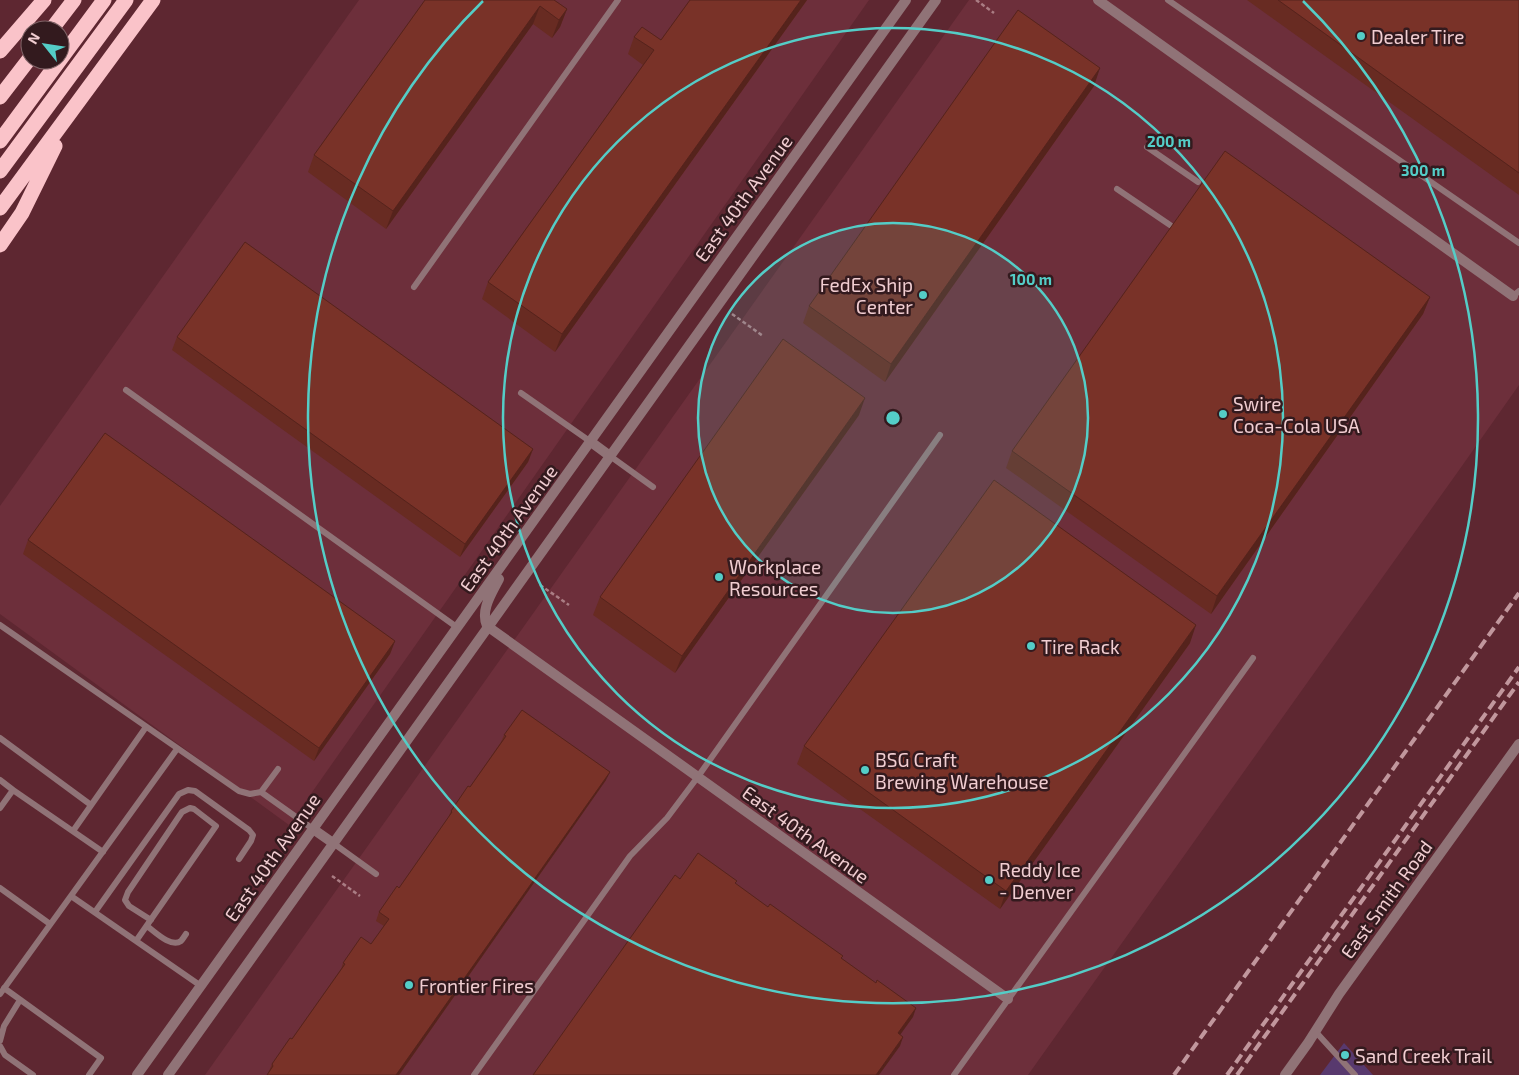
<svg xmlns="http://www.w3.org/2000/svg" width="1519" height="1075" font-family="'Exo 2',sans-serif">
  <rect width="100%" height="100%" fill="#5e2731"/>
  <path fill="#6d2f3b" d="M359 0H869L289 825 0 614V506Z
    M969 0H1519V385L1457 473 1307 683 1028 1075H205Z"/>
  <path fill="#58396e" d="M1344 1043 1373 1075H1320Z"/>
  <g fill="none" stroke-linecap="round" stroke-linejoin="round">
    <path stroke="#aa7d84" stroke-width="2.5" stroke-dasharray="4 2.5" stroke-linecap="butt" d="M976 0 994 13
      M732 314 763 336
      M540 585 569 605
      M332 876 360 896"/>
    <path stroke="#907377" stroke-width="6" d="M1168 0 1519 243
      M1147 147 1198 182
      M1117 189 1170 225
      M414 287 618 0
      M1513 296 1519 291
      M126 390 458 628
      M521 393 591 442
      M610 456 653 487
      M0 625 239 791 250 794 261 792 313 829
      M0 738 91 805
      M0 780 13 790
      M261 792 278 769
      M0 808 13 790 103 852
      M73 831 146 727
      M333 843 376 874
      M0 888 50 924
      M71 896 201 986
      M95 912 179 794 188 790 195 791 249 830 253 835 251 841 239 859
      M147 926C155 932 171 948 181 941 182 940 186 934 186 934
      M136 941 216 826 194 809 190 808 182 812 128 892 125 900 129 906 151 920
      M4 988 101 1058 89 1075
      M0 994 177 749
      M1315 1031 1355 1075
      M0 1041 4 1026 20 1000
      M0 1046 5 1055 33 1075
      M474 1075 630 856 667 818 697 778 940 435
      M954 1075 1253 658"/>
    <path stroke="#907377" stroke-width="10" d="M1098 0 1513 296
      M591 442 610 456
      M487 626 1008 999
      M313 829 333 843
      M1285 1075 1308 1043 1339 994 1519 744"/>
    <path stroke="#907377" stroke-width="10" d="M487 626C480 610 492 593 499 579
      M137 1075 906 0
      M168 1075 936 0"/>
    <path stroke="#fac3c9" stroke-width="15" d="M51 30 74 0
      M0 51 44 0
      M0 97 30 58
      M0 141 104 0
      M0 171 126 0
      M0 208 153 0
      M0 245 22 213 55 146"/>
    <path stroke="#c1979d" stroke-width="4" stroke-dasharray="10 5" stroke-linecap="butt" d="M1174 1075 1519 593
      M1227 1075 1519 667
      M1237 1075 1519 682"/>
  </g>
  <path fill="#682b22" d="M425 0H554L567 9 560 27 552 38 533 24 386 229 308 172 314 155Z
    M690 0H807L555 352 482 299 488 282 643 65 628 54 634 37 661 40Z
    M1247 0H1519V195Z
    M1094 86 885 382 803 323 809 306Z
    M1430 297 1423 314 1211 614 1006 468 1012 451Z
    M177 337 533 449 528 462 460 557 172 350Z
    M859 415 675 673 593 615 600 597Z
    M28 540 395 641 390 654 314 761 23 554Z
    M1190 643 1000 909 797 764 804 746Z
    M504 735 606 780 399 1075H267L269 1071 272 1064 292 1039 341 969 343 963 371 944 384 926 376 921 379 912 399 888 448 818 451 811 470 787 501 742Z"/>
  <path fill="#55231c" d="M801 0H807L555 352 562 334Z
    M540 6 533 24 386 229 393 211Z
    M567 9 560 27 552 38 559 20Z
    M1100 68 1094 86 885 382 891 364Z
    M1430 297 1423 314 1211 614 1217 596Z
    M865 398 859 415 675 673 682 656Z
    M533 449 528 462 460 557 465 544Z
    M1196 625 1190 643 1000 909 1006 891Z
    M395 641 390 654 314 761 319 748Z
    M610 772 606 780 399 1075H396Z
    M916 1008 913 1017 895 1042 898 1033Z
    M903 1037 900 1046 879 1075H876Z"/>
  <path fill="#793228" stroke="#55231c" d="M425 0H554L567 9 559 20 540 6 393 211 314 155Z
    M690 0H801L562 334 488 282 654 50 634 37 642 27 661 40Z
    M1278 0H1519V173Z
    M1018 10 1100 68 891 364 809 306Z
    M1225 151 1430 297 1217 596 1012 451Z
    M245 242 533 449 465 544 177 337Z
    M783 339 865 398 682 656 600 597Z
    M105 433 395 641 319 748 28 540Z
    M994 480 1196 625 1006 891 804 746Z
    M522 710 610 772 396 1075H267L273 1066 272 1064 290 1038 292 1039 345 964 343 963 361 937 371 944 389 919 379 912 397 886 399 888 452 812 451 811 468 786 470 787 506 736 504 735Z
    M698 853 737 881 735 883 768 907 770 904 843 956 841 958 876 983 877 980 916 1008 898 1033 903 1037 876 1075H533L675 875 680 879Z"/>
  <circle cx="893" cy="418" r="195" fill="#54cdc7" fill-opacity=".12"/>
  <g fill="none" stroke="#54cdc7" stroke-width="2.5">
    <circle cx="893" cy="418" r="195"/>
    <circle cx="893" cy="418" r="390"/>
    <path d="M1303 1A585 585 0 1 1 483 1"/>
  </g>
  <g fill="#54cdc7" stroke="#331a1e" stroke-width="2">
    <circle cx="1361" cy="36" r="5"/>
    <circle cx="923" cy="295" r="5"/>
    <circle cx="1223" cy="414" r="5"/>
    <circle cx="719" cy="577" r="5"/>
    <circle cx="1031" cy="646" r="5"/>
    <circle cx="865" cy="770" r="5"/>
    <circle cx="989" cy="880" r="5"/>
    <circle cx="409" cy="985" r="5"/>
    <circle cx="1345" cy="1055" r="5"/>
  </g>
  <g text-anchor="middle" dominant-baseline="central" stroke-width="5" stroke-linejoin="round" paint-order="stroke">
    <g font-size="19" fill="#f1cdd1" stroke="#331a1e" text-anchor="start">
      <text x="1371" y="36">Dealer Tire</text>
      <text x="913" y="284" text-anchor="end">FedEx Ship<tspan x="913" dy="22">Center</tspan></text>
      <text x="1233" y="403">Swire<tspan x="1233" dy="22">Coca-Cola USA</tspan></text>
      <text x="729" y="566">Workplace<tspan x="729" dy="22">Resources</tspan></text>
      <text x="1041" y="646">Tire Rack</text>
      <text x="875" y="759">BSG Craft<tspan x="875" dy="22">Brewing Warehouse</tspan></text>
      <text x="999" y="869">Reddy Ice<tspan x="999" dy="22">- Denver</tspan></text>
      <text x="419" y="985">Frontier Fires</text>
      <text x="1355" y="1055">Sand Creek Trail</text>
    </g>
    <g font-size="19" fill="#f1cdd1" stroke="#331a1e">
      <text transform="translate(743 198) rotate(-54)">East 40th Avenue</text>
      <text transform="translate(508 528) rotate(-54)">East 40th Avenue</text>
      <text transform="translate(806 834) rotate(36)">East 40th Avenue</text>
      <text transform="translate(272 857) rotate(-55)">East 40th Avenue</text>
      <text transform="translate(1386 899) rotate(-54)">East Smith Road</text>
    </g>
  </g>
  <circle cx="893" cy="418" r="8" fill="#54cdc7" stroke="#331a1e" stroke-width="2.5"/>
  <g font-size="15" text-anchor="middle" font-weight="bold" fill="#54cdc7" stroke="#331a1e" stroke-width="5" stroke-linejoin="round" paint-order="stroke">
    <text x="1169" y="147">200 m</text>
    <text x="1423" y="176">300 m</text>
    <text x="1031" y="285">100 m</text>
  </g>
  <g transform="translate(45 45) rotate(300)"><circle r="24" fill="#331a1e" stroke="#7f6266"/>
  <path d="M0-4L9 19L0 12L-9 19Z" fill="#54cdc7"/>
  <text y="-8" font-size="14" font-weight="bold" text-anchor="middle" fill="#f1cdd1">N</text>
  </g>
</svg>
